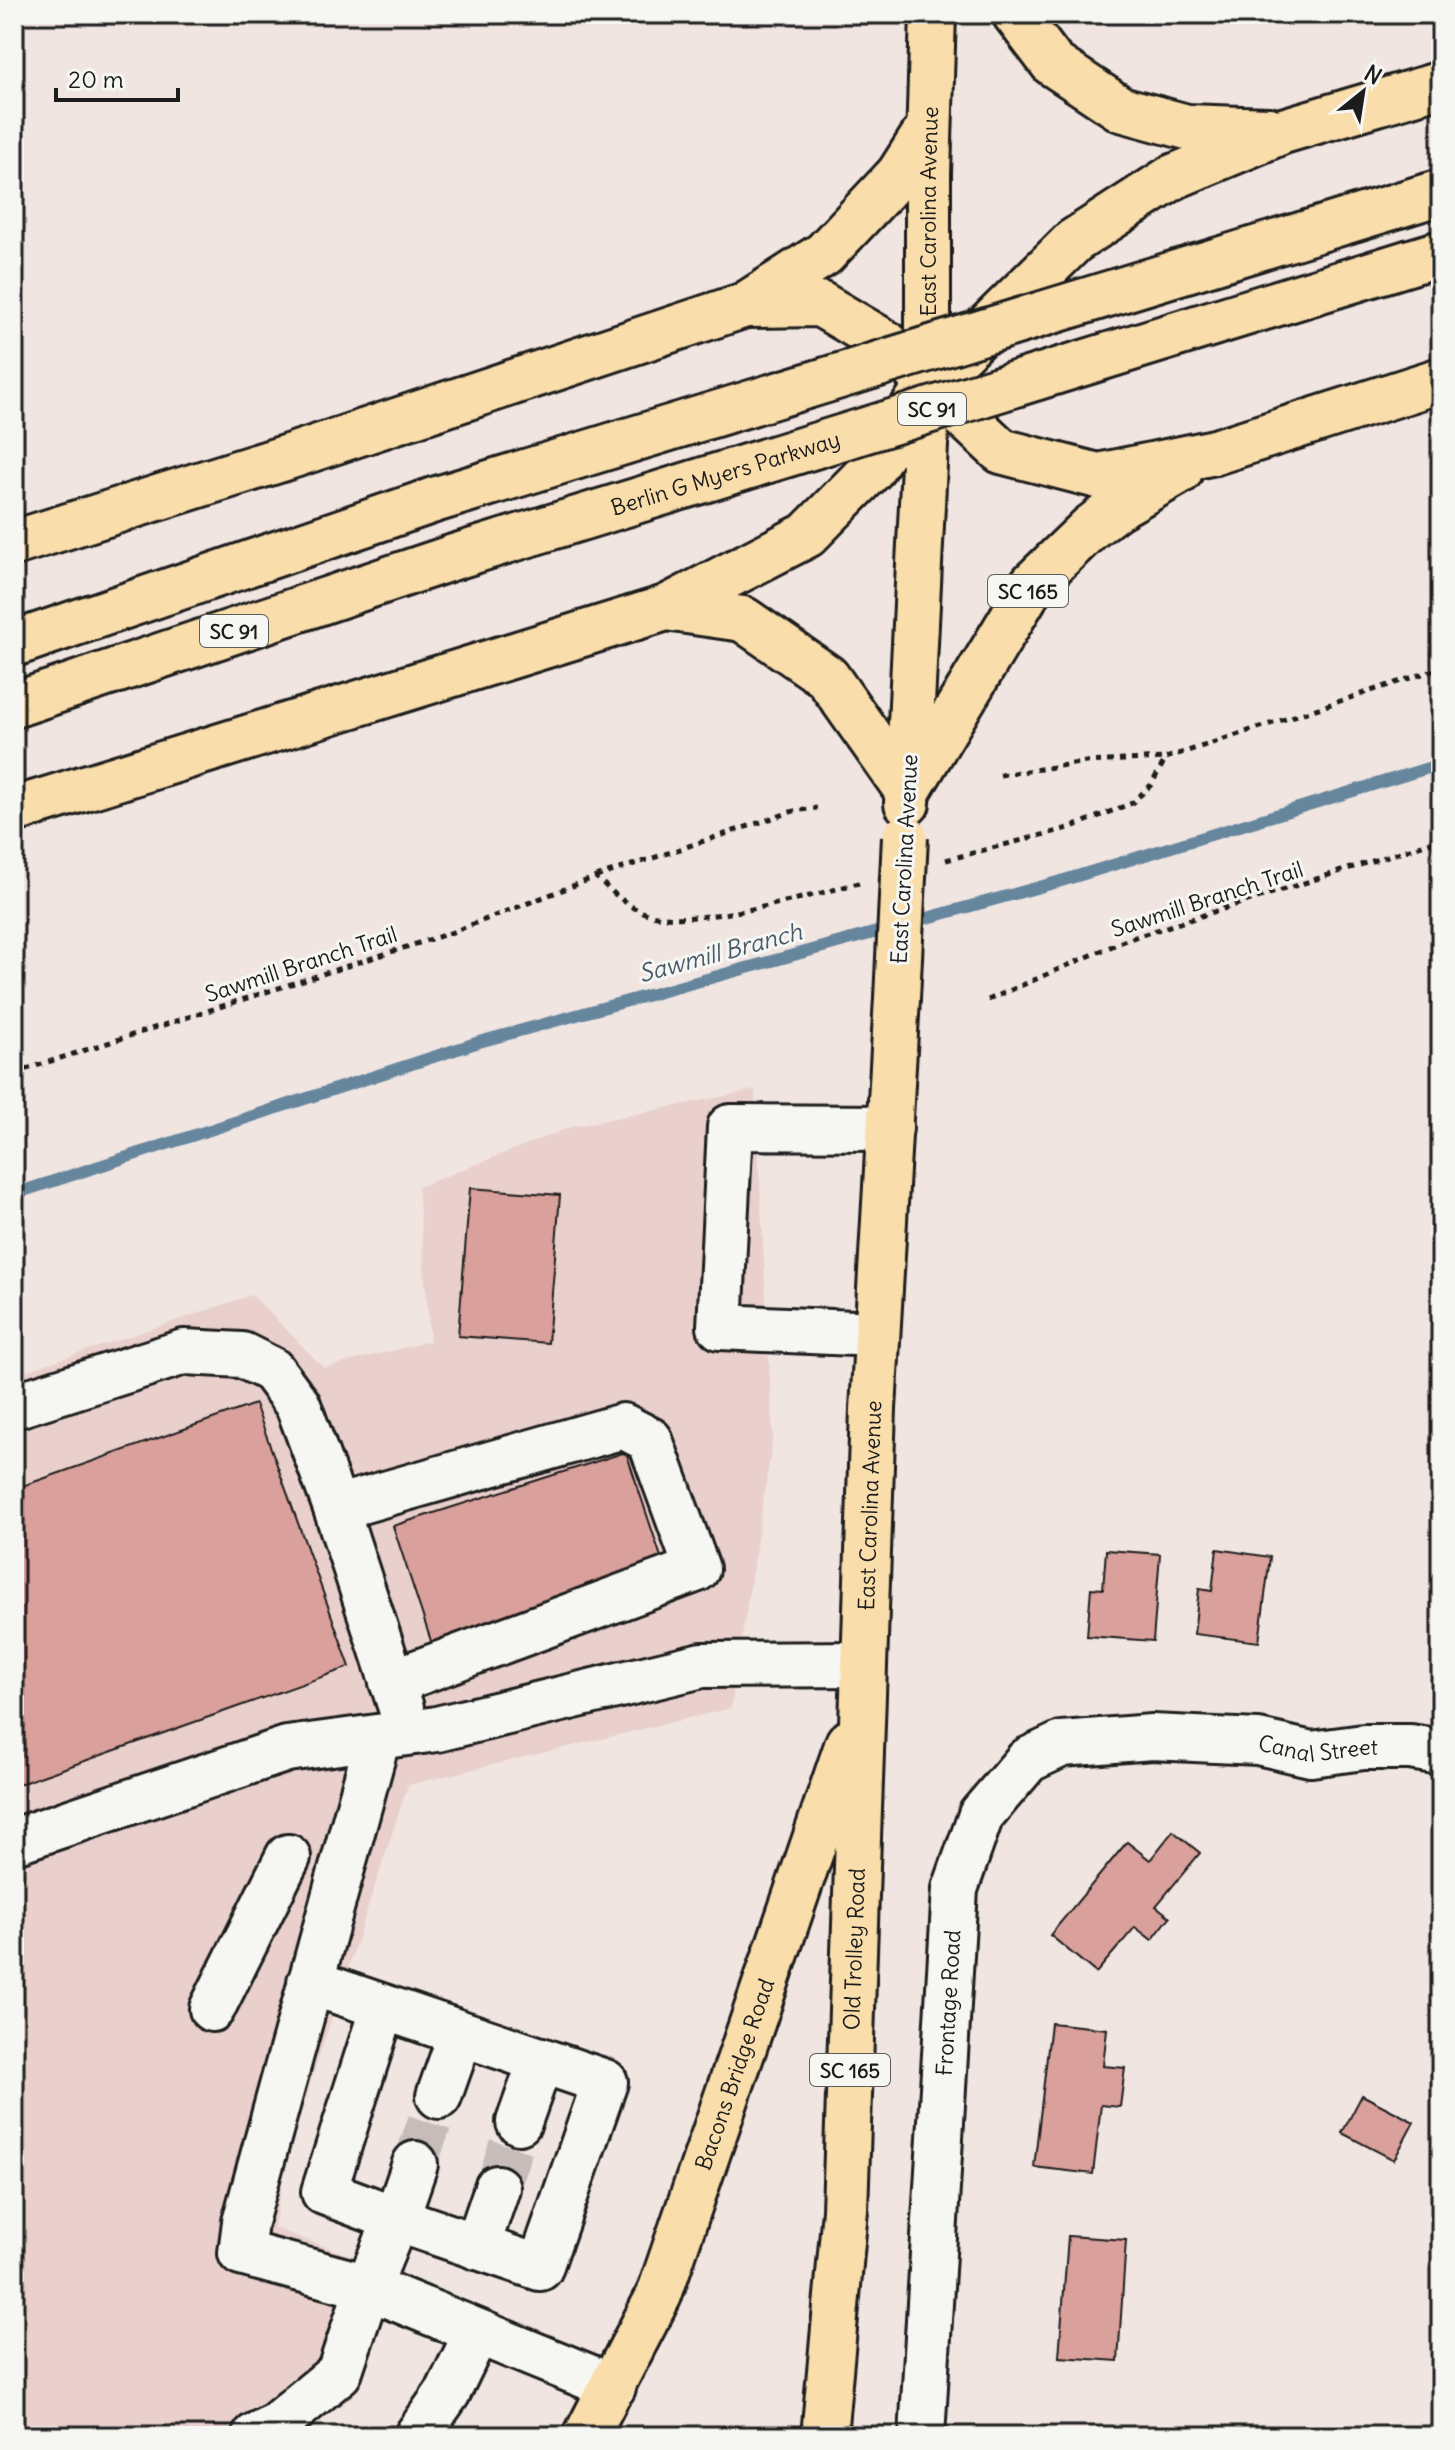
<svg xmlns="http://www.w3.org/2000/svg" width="1455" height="2450" font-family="Delius,sans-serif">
  <rect width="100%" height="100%" fill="#f0e5e1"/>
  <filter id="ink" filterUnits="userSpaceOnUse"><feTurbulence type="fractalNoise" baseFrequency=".0125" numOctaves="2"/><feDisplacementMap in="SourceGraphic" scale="16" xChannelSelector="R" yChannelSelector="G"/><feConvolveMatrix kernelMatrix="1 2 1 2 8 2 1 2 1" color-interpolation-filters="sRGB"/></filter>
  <g filter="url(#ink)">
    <path fill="#e9d0cc" d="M755 1090 773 1437 731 1708 408 1785 287 2154 274 2228 401 2274 353 2396 299 2436H14V1375L252 1295 324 1368 430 1341 418 1187 571 1127Z"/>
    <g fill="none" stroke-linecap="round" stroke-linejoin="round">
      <path stroke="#66869e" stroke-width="12" d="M14 1194 479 1042 1061 881 1441 764"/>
    </g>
    <path fill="#daa09b" stroke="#1c1c1c" stroke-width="2" d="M470 1188 560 1195 548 1343 458 1336Z
      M255 1404 350 1667 14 1786V1489Z
      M626 1452 668 1578 432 1644 393 1526Z
      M1217 1549 1270 1557 1259 1642 1194 1634 1199 1589 1212 1591Z
      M1106 1550 1160 1554 1153 1641 1087 1636 1091 1588 1103 1589Z
      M1173 1831 1200 1853 1156 1906 1170 1917 1152 1940 1135 1927 1096 1973 1050 1935 1127 1842 1150 1860Z
      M1051 2023 1107 2029 1103 2066 1125 2068 1120 2107 1101 2105 1093 2174 1034 2167Z
      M1362 2095 1414 2122 1394 2160 1342 2133Z
      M1068 2236 1126 2240 1118 2361 1059 2357Z
      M1024 2429 1091 2436H1023Z"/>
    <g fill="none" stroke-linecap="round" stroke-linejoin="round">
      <path stroke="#c6bdba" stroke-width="44" stroke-dasharray="44 22" stroke-linecap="butt" d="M415 2164 439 2096
        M497 2188 519 2122"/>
      <g stroke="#1c1c1c" stroke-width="50">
        <g id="minor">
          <path d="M877 1334 720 1327 730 1127 890 1128"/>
          <path d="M14 1406 184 1352 242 1355 272 1370 298 1405 336 1508 401 1708"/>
          <path d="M336 1508 623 1426 650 1440 697 1569 392 1682"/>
          <path d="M14 1841 287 1749 437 1729 702 1665 863 1664"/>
          <path d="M310 1982 605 2082 540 2268 396 2219 368 2287 241 2253 245 2222 378 1737"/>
          <path d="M383 2007 324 2192 396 2219 415 2164"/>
          <path d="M212 2009 288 1857"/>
          <path d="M439 2096 461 2034"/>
          <path d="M519 2122 541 2060"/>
          <path d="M477 2247 497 2188"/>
          <path d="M255 2436 276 2425 339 2373 368 2287 613 2387"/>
          <path d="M417 2436 448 2392 477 2332"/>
          <path id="s1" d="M922 2436 955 1889 981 1815 1028 1760 1062 1744 1152 1737 1258 1742 1311 1754 1364 1747H1410L1441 1752"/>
        </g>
      </g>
      <g stroke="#1c1c1c" stroke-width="50">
        <g id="major">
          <path d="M1015 14 1053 64 1121 109 1187 127 1269 130"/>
          <path d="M1389 208 1441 192"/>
          <path d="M1411 262 1441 253"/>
          <path d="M745 305 820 304 886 343 1001 451 1098 476 1215 452 1441 380"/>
          <path d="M14 543 291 456 745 305 824 254 899 174 929 127"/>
          <path d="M666 608 807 535 871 470 928 385 1074 241 1173 177 1283 131 1441 84"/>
          <path d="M14 644 434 500"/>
          <path d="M14 705 454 557"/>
          <path d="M911 786 1033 583 1090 528 1116 508 1180 471"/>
          <path id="s2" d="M907 803 928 385V173L933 14"/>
          <path d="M14 810 666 608 743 619 827 677 908 792"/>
          <path id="s3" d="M586 2436 659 2295 848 1743"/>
          <path id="s4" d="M824 2436 845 2210 873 1409 897 998"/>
        </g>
      </g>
      <path stroke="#1c1c1c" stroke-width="5" stroke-dasharray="6 6" stroke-linecap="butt" d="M1000 775 1086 762 1165 758
        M946 860 1069 828 1132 803 1151 785 1166 758 1441 668
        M596 877 794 811 817 808
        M988 1000 1126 940 1441 839
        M14 1073 450 933 596 877C611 891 625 905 645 913 691 930 810 896 859 883"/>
      <use href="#minor" stroke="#f6f6f2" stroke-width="44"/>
      <use href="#major" stroke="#f9ddab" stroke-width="44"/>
      <g stroke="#1c1c1c" stroke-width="50" stroke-linecap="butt">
        <g id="major-bridge">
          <path d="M434 500 1389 208"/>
          <path id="s5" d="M454 557 1411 262"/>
          <path d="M897 998 905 837"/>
        </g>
      </g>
      <use href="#major-bridge" stroke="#f9ddab" stroke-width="44"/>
    </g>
  </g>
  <g text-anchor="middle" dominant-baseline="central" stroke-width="6" stroke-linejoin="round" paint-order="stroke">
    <g fill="#f6f6f2" stroke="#5d5d5c" stroke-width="2">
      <rect x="898" y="393" width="68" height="32" rx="6"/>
      <rect x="988" y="575" width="80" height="32" rx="6"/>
      <rect x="200" y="615" width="68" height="32" rx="6"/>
      <rect x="810" y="2054" width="80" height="32" rx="6"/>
    </g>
    <g font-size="20" font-weight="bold" fill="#1c1c1c">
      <text x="932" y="409">SC 91</text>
      <text x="1028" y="591">SC 165</text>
      <text x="234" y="631">SC 91</text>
      <text x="850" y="2070">SC 165</text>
    </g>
    <g font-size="22" fill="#1c1c1c" stroke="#f6f6f2">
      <text stroke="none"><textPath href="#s2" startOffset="592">East Carolina Avenue</textPath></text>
      <text stroke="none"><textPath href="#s5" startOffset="284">Berlin G Myers Parkway</textPath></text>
      <text transform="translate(904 859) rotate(-87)">East Carolina Avenue</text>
      <text transform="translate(1207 899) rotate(-18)">Sawmill Branch Trail</text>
      <text transform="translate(301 964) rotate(-18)">Sawmill Branch Trail</text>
      <text stroke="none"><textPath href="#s4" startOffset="932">East Carolina Avenue</textPath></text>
      <text stroke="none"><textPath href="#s1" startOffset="994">Canal Street</textPath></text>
      <text stroke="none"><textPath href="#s4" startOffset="488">Old Trolley Road</textPath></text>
      <text stroke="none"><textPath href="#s1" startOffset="434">Frontage Road</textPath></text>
      <text stroke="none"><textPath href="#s3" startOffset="392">Bacons Bridge Road</textPath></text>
    </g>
    <g font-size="24" font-style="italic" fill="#475a68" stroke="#f6f6f2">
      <text transform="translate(720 952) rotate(-15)">Sawmill Branch</text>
    </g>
  </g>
  <rect width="1455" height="2450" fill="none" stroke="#f6f6f2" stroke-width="48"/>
  <rect x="24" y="24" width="1407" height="2402" fill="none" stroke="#1c1c1c" stroke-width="3" filter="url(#ink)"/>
  <g transform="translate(1363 92) rotate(30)" stroke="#f6f6f2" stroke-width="6" paint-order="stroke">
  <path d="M0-6L14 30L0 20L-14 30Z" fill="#1c1c1c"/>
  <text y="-12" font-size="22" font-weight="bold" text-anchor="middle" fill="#1c1c1c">N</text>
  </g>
  <path d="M56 88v12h122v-12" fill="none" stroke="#1c1c1c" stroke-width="4"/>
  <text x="68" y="88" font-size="24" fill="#1c1c1c" stroke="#f6f6f2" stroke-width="6" paint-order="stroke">20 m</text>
</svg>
